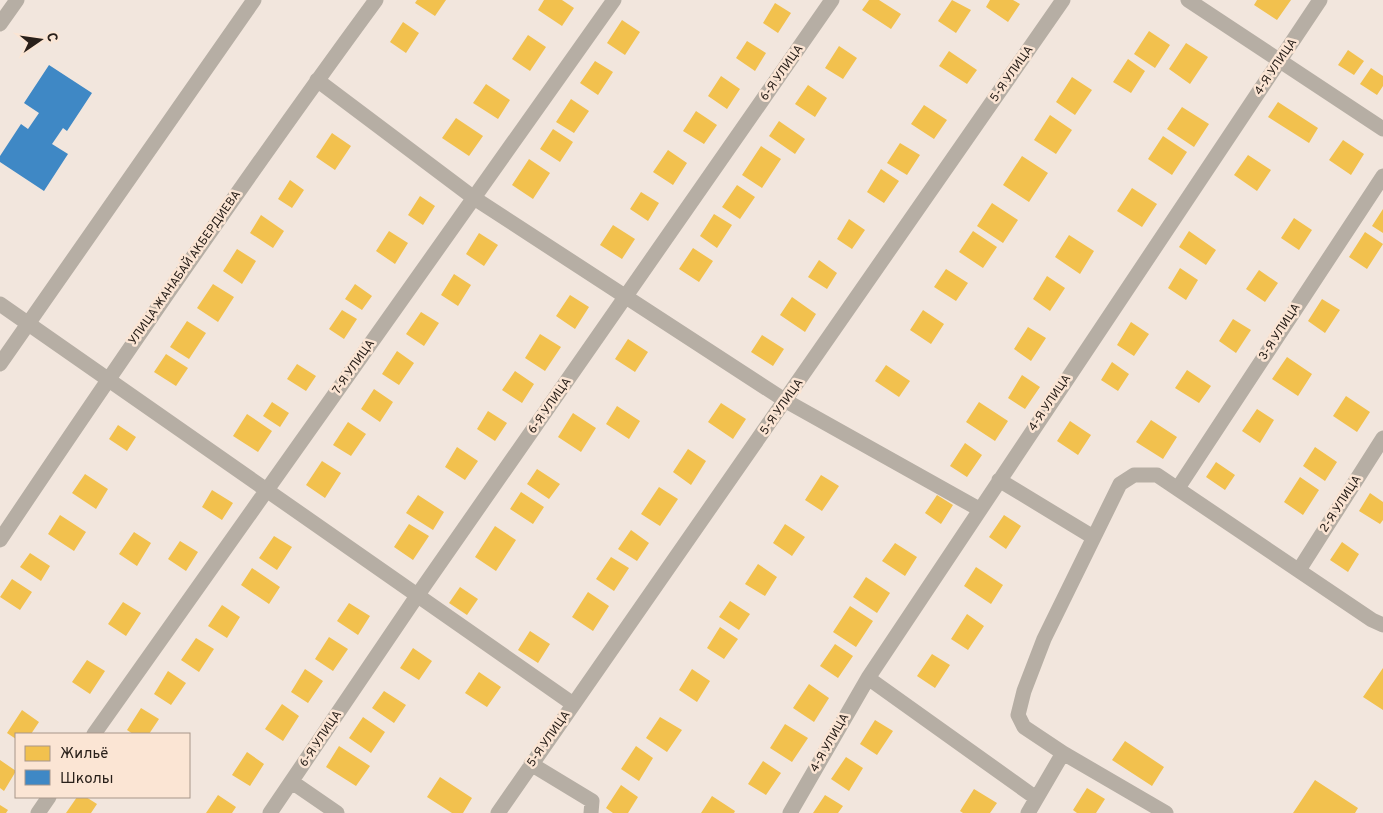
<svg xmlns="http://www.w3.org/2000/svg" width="1383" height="813" font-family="Overpass,sans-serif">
  <rect width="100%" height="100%" fill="#f2e6dd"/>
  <path fill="#f2c14e" d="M417 0H446L435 16 415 3Z
    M544 0H562L574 8 562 26 538 10Z
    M869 0H879L901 14 891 29 862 10Z
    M952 0 971 10 956 33 938 21Z
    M990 0H1013L1020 4 1008 22 986 7Z
    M1257 0H1291L1277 20 1254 5Z
    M775 3 791 13 778 33 763 23Z
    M622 20 640 32 625 55 607 43Z
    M403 22 419 33 406 53 390 42Z
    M1149 31 1170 45 1155 68 1134 54Z
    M528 35 546 47 530 71 512 59Z
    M747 41 766 53 755 71 736 58Z
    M1186 43 1208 57 1190 84 1169 69Z
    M839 46 857 58 843 79 825 68Z
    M1348 50 1364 61 1354 75 1338 65Z
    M949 51 977 70 967 84 939 66Z
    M1128 59 1145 71 1131 93 1113 82Z
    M595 61 613 72 598 95 580 83Z
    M1371 68 1383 76V86L1377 95 1360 84Z
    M721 76 740 89 727 109 708 96Z
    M1072 77 1092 90 1075 115 1056 102Z
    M486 84 510 100 498 119 473 103Z
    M808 85 827 98 815 117 795 104Z
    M571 99 589 111 574 133 556 122Z
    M1278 102 1318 128 1309 143 1268 117Z
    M924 105 947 120 934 139 911 124Z
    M1182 107 1209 124 1194 147 1167 129Z
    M696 111 717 125 704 144 683 131Z
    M1050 115 1072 130 1056 154 1034 140Z
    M456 118 483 136 469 156 442 138Z
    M779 121 805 139 795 154 769 136Z
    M553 129 573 142 560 162 540 149Z
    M332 133 351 146 335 170 316 157Z
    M1163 136 1187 152 1172 175 1148 159Z
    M1343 140 1364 154 1351 175 1329 160Z
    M900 143 920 155 907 175 887 163Z
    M761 146 781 159 762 188 742 175Z
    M668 150 687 163 673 185 653 172Z
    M1248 155 1271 170 1257 191 1234 175Z
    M1022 156 1048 173 1029 202 1003 185Z
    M529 159 550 173 533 199 512 185Z
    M881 169 899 181 884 203 867 192Z
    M290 180 304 190 292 208 278 199Z
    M737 185 755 197 740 219 722 207Z
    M1132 188 1157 204 1142 227 1117 211Z
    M641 192 659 203 648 221 630 209Z
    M420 196 435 206 423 225 408 215Z
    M992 203 1018 220 1003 243 977 226Z
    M1383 209V233L1372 226Z
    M714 214 732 225 717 248 700 236Z
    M261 215 284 231 273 248 250 233Z
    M1294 218 1312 230 1299 250 1281 238Z
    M849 219 865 230 852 249 837 239Z
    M613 225 635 239 622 259 600 245Z
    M389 231 408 243 395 264 376 251Z
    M973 231 997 247 983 268 959 252Z
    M1189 231 1216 250 1206 265 1179 247Z
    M1365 232 1383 244 1367 269 1349 257Z
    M479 233 498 245 484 266 466 254Z
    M1069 235 1094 251 1080 274 1055 257Z
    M693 248 713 261 699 282 679 269Z
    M237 249 256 261 242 284 223 271Z
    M819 260 837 273 827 289 808 277Z
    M1180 268 1198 280 1186 300 1168 288Z
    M946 269 968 283 956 301 934 287Z
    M1259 270 1278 283 1265 302 1246 289Z
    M454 274 471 285 458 306 441 295Z
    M1047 276 1065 288 1050 311 1033 299Z
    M213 284 234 297 218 322 197 308Z
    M355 284 372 296 362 310 345 299Z
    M570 295 589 307 575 329 556 316Z
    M792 297 816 314 805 332 780 315Z
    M1322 299 1340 310 1325 333 1308 321Z
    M342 310 357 319 344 339 329 329Z
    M923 310 944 324 931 344 910 330Z
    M421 312 439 323 424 346 406 334Z
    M1233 319 1251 330 1236 353 1219 341Z
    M187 321 206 333 189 359 170 347Z
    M1131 322 1149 334 1134 356 1117 345Z
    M1028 327 1046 338 1031 361 1014 349Z
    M540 334 561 347 545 371 525 358Z
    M762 335 784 349 773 366 751 352Z
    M628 339 648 352 635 372 615 359Z
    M397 351 414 363 399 385 382 374Z
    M166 354 188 368 176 386 154 372Z
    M1287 357 1312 374 1298 396 1272 379Z
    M1112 362 1129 374 1118 391 1101 380Z
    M297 364 316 376 306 391 287 379Z
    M886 365 910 381 899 397 875 381Z
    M1187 370 1211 386 1199 403 1175 388Z
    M515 371 534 384 522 403 502 390Z
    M1022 375 1040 387 1025 409 1008 398Z
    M374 389 393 402 380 422 361 409Z
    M1346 396 1370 412 1357 432 1333 416Z
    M272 402 289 413 280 427 263 416Z
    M979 402 1008 421 995 441 966 422Z
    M721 403 746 419 733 439 708 422Z
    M617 406 640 421 629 439 606 424Z
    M1257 409 1274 420 1260 443 1242 431Z
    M488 411 507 423 495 441 477 429Z
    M573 413 596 428 581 452 558 437Z
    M247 414 272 431 258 452 233 436Z
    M1151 420 1177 437 1163 459 1136 442Z
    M1070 421 1091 435 1078 455 1057 441Z
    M348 422 366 434 351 456 333 445Z
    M118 425 136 437 127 451 109 439Z
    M965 443 982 455 967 477 950 466Z
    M457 447 478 461 465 480 445 467Z
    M1315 447 1337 462 1325 481 1303 466Z
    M688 449 706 461 691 485 673 472Z
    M322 461 341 473 325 498 306 485Z
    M1216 462 1235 475 1225 490 1206 477Z
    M537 469 560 484 549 499 527 484Z
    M85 474 108 489 96 509 72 493Z
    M821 475 839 486 822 511 805 500Z
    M1300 477 1319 490 1303 515 1284 502Z
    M659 487 678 499 660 526 641 514Z
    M212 490 233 503 222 520 202 507Z
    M521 492 544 507 533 524 510 509Z
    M1370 493 1383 502V520L1380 524 1359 511Z
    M418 495 444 512 433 530 406 513Z
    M937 495 953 505 941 524 925 513Z
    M60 515 86 532 74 551 48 534Z
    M1004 515 1021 526 1006 549 989 537Z
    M409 524 429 536 413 560 394 547Z
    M785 524 805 537 792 556 773 543Z
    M495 526 516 540 496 571 475 557Z
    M631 530 649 543 637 561 618 549Z
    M134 532 151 543 137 566 119 554Z
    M274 536 292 547 277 570 259 558Z
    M180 541 198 552 186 571 168 559Z
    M1342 542 1359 554 1348 572 1330 560Z
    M895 543 917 557 905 576 882 561Z
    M30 553 50 566 41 581 20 567Z
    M611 557 629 568 614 591 596 579Z
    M758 564 777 577 765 596 745 584Z
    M976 567 1003 585 991 604 964 586Z
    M252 568 280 587 269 604 241 585Z
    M866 577 890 593 877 613 853 597Z
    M12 579 32 592 20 610 0 597Z
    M460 587 478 599 467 615 449 603Z
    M588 592 609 606 593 631 572 617Z
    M730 601 750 614 739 630 719 617Z
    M123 602 141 613 126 636 108 624Z
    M349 603 370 616 358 635 337 621Z
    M222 605 240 617 227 638 208 626Z
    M850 606 873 621 856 647 833 632Z
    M967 614 984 626 968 650 951 639Z
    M720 627 738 639 724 659 707 648Z
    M530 631 550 644 538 663 518 650Z
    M329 637 348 649 333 671 315 659Z
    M196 638 214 649 199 672 181 660Z
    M835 644 853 656 838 678 820 666Z
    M413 648 432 661 419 680 400 668Z
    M932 654 950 665 935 688 917 676Z
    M87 660 105 671 90 694 72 682Z
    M1383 668V710L1363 697Z
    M305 669 323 681 308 703 291 692Z
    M692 669 710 681 697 702 679 690Z
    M168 671 186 683 171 705 154 694Z
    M479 672 501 687 487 707 465 693Z
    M809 684 829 698 814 722 793 708Z
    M384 691 406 705 394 723 372 708Z
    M282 704 299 716 283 741 265 729Z
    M141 708 159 719 149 734H133L127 730Z
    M22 710 39 722 31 734H16V739L7 733Z
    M363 717 385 732 371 753 349 738Z
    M660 717 682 730 667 752 646 738Z
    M875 720 893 731 877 755 860 744Z
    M785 724 808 738 792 762 770 748Z
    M1125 741 1164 767 1152 786 1112 760Z
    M339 746 370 766 356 786 326 767Z
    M636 746 653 758 639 781 621 769Z
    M247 752 264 764 250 786 232 775Z
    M846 757 863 768 849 791 831 779Z
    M0 760 16 771 4 791 0 788Z
    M763 761 781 773 766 795 748 784Z
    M440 777 472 798 463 813H452L427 797Z
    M1315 780 1358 808 1355 813H1293Z
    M621 785 638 797 628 813H613L606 808Z
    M1087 788 1105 799 1096 813H1077L1073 810Z
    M974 789 997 803 990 813H963L960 811Z
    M218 795 236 807 232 813H206Z
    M825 795 843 806 838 813H813Z
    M712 796 735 811 734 813H701Z
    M77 797H86L97 804 91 813H66Z
    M0 805 8 810 6 813H0Z"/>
  <path fill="#3f88c5" d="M49 65 92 93 67 131 63 128 52 144 68 154 44 191 0 162V156L21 124 28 129 39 113 24 103Z"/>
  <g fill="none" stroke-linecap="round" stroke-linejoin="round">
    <path stroke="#b6aea4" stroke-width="15" d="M1188 0 1383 129
      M0 24 17 0
      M317 80 474 198 786 401 979 509
      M0 304 573 704
      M0 364 254 0
      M999 480 1093 537
      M1178 488 1383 176
      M0 540C122 358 246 177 376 0
      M1299 570 1383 438
      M868 678 1036 798
      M94 734 614 0
      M531 764 592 801 591 813
      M292 782 337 813
      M38 813 49 797
      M270 813 417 596 832 0
      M498 813 1063 0
      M790 813 868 678 1320 0
      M1028 813 1063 753
      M1166 813 1063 753 1024 727 1018 715 1024 691 1044 639 1120 484 1134 475H1157L1372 620 1383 625"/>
  </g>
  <g text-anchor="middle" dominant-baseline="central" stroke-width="5" stroke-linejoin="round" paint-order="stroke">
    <g font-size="12" fill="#29201a" stroke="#fbe5d4">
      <text transform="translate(1276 67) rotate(-56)">4-Я УЛИЦА</text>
      <text transform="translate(782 73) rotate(-55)">6-Я УЛИЦА</text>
      <text transform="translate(1012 74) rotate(-55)">5-Я УЛИЦА</text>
      <text transform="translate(185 268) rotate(-55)">УЛИЦА ЖАНАБАЙ АКБЕРДИЕВА</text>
      <text transform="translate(1280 332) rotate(-57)">3-Я УЛИЦА</text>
      <text transform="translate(354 367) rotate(-55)">7-Я УЛИЦА</text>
      <text transform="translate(1050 403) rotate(-56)">4-Я УЛИЦА</text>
      <text transform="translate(550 406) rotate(-55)">6-Я УЛИЦА</text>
      <text transform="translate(782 407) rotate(-55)">5-Я УЛИЦА</text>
      <text transform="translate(1341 504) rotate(-57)">2-Я УЛИЦА</text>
      <text transform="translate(321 739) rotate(-56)">6-Я УЛИЦА</text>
      <text transform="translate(549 739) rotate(-55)">5-Я УЛИЦА</text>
      <text transform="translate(830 743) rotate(-60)">4-Я УЛИЦА</text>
    </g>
  </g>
  <rect x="15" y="733" width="175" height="65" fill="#fbe5d4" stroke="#a7968a"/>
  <rect x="25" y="746" width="25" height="15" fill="#f2c14e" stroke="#a7968a"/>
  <text x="60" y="758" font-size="15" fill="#29201a">Жильё</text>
  <rect x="25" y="770" width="25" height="15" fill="#3f88c5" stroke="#a7968a"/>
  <text x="60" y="783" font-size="15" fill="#29201a">Школы</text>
  <g transform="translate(40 40) rotate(77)" stroke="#fbe5d4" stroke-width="4" paint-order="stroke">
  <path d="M0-4L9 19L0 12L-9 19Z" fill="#29201a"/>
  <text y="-8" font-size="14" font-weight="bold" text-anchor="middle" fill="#29201a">С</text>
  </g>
</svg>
